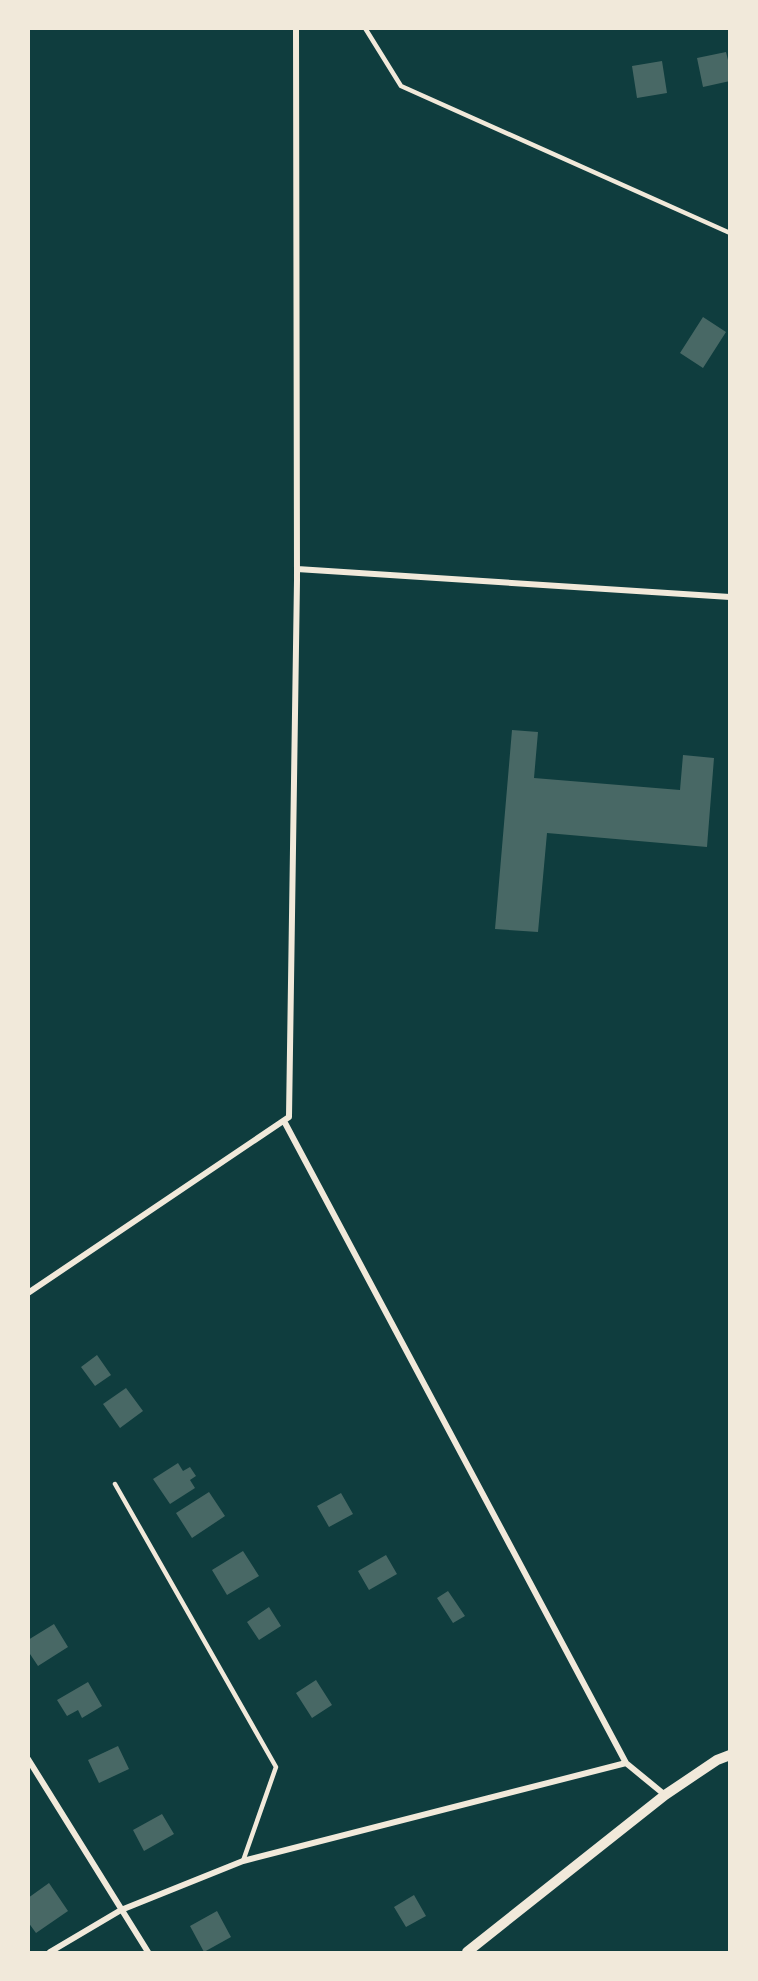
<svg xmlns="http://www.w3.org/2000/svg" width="758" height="1981" font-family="Ubuntu,sans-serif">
  <rect width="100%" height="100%" fill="#0f3d3e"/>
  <path fill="#486865" d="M726 52 730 68V81L703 87 697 58Z
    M662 61 667 93 637 98 632 66Z
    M703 317 726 332 703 368 680 353Z
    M512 730 538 732 534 778 680 790 683 755 714 758 707 847 547 833 538 932 495 929Z
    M97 1355 111 1375 95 1386 81 1367Z
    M126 1388 143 1411 120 1428 103 1404Z
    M178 1463 183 1471 190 1467 196 1476 190 1480 195 1488 170 1504 153 1479Z
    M209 1492 225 1516 192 1538 176 1513Z
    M341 1493 353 1514 329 1527 317 1506Z
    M243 1551 259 1576 227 1595 212 1570Z
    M386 1555 397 1574 369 1590 358 1571Z
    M448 1591 465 1616 453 1623 437 1598Z
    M269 1607 281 1626 259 1640 247 1622Z
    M54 1624 68 1647 38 1666 28 1651V1640Z
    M316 1680 332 1705 312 1718 296 1693Z
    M88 1682 102 1706 82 1718 78 1710 67 1716 57 1700Z
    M118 1746 129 1769 99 1783 88 1760Z
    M162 1814 174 1834 144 1851 133 1830Z
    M49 1883 68 1911 36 1933 28 1922V1898Z
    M414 1895 426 1916 406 1927 394 1907Z
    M217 1911 231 1937 204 1952 190 1926Z"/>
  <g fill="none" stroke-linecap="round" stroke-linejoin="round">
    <path stroke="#f1e9da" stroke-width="4.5" d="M365 28 401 86 730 233
      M115 1484 276 1767 243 1861"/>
    <path stroke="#f1e9da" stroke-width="6" d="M297 569 730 597
      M284 1121 626 1763
      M28 1293 289 1117 297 580 296 28
      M28 1759 148 1952
      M50 1952 121 1910 243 1861 626 1763 665 1795"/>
    <path stroke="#f1e9da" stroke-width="10" d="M467 1952 665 1795 717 1760 730 1755"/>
  </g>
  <rect width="758" height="1981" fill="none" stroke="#f1e9da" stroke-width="60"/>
</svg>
